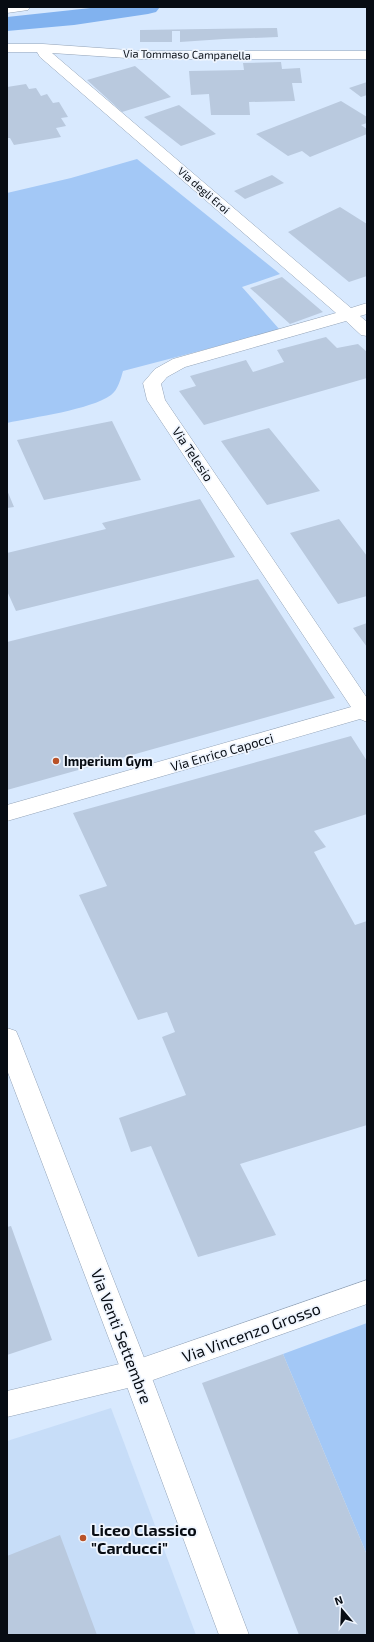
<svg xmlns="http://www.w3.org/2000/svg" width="374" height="1642" font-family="'Exo 2',sans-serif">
  <rect width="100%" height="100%" fill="#d8e9fe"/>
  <path fill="#c7ddf8" d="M111 1408 196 1635H7V1441Z"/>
  <path fill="#a3c8f6" d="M137 159 280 274 242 287 280 330 123 371C121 378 118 390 111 395 90 410 34 417 7 423V193L71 178Z
    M367 1323V1555L283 1354Z"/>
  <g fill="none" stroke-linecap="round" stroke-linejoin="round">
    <path fill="#81b2ef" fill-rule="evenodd" d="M100 7H160L156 12 148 14 74 25 7 31V17Z"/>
  </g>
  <path fill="#b9c9de" d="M277 28 278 37 224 39 180 42V31H172V42H140V30Z
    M281 62 282 69 300 68 302 83H292L295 101 249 102 250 115H211L209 94 191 95 189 71 244 70 243 63Z
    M135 66 171 97 122 112 87 80Z
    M367 82V95L361 97 349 88Z
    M26 84 29 89 36 88 41 96 47 94 53 103 59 102 68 117 61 118 66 126 56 128 61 137 14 145 10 138H7V87Z
    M341 101 367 117V123L361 125 367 129V134L310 157 302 151 288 156 256 134Z
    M179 105 216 134 181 146 144 117Z
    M272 175 284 183 245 199 234 191Z
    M340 207 367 224V276L349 282 288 232Z
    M282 277 323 312 290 324 250 288Z
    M326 337 337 348 358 344 367 352V378L204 425 179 391 196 386 190 376 246 360 253 372 284 362 277 350Z
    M112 421 141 480 44 500 17 440Z
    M269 428 320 491 267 505 221 441Z
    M7 490 14 507 7 508Z
    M200 499 235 557 16 611 7 591V553L106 529 102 523Z
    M339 519 367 556V596L338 604 290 533Z
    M258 579 335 698 7 790V642Z
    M367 623V647L353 628Z
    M351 736 367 761V814L314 831 326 847 314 852 355 925 367 921V1125L240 1164 276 1235 198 1257 151 1146 131 1152 119 1118 186 1095 162 1037 175 1032 167 1012 138 1020 79 895 107 886 73 813Z
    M11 1226 52 1340 7 1355V1227Z
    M283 1354 367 1555V1635H299L202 1383Z
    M60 1535 97 1635H7V1556Z"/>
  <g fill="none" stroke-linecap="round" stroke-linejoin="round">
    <g stroke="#93a3b7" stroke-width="1">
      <path id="minor" d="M7 7H30L28 10 7 13Z
        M7 44H43L142 51H367V59H142L52 53 351 308 367 303V314L360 316 367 322V336L361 335 346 321 185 367 167 377 161 384 165 400 367 698V722L360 719 7 821V805L351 707 147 400 143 383 155 369 173 359 336 313 40 57 37 52H7Z
        M367 1280V1304L136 1386 7 1417V1391L136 1360Z"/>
    </g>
    <g stroke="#93a3b7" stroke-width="1">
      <path id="secondary" d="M7 1028 16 1031 19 1038 150 1373 249 1635H219L122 1373 7 1070Z"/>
    </g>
    <use href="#minor" fill="#fff" fill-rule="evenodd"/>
    <use href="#secondary" fill="#fff" fill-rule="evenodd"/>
  </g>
  <g fill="#b95228" stroke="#eff5fe" stroke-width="1.5">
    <circle cx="56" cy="761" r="4"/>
    <circle cx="83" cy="1538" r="4"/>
  </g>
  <g text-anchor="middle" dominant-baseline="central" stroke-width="3.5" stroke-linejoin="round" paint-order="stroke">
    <g font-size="11" fill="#070c13" stroke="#eff5fe">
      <text transform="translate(187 54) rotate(1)">Via Tommaso Campanella</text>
      <text transform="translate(204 190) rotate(41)">Via degli Eroi</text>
    </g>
    <g font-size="13" fill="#070c13" stroke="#eff5fe">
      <text transform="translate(193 454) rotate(56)">Via Telesio</text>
      <text transform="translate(222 752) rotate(-16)">Via Enrico Capocci</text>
    </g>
    <g font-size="13" font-weight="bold" fill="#070c13" stroke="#eff5fe" text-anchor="start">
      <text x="64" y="761">Imperium Gym</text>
    </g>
    <g font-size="16" fill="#070c13" stroke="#eff5fe">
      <text transform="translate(251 1332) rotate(-20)">Via Vincenzo Grosso</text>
      <text transform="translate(122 1336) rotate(69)">Via Venti Settembre</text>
    </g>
    <g font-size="16" font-weight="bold" fill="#070c13" stroke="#eff5fe" text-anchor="start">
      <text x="91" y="1529">Liceo Classico<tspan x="91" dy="18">"Carducci"</tspan></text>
    </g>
  </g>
  <rect width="374" height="1642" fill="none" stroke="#070c13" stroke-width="16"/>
  <g transform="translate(342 1610) rotate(341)" stroke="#eff5fe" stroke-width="3" paint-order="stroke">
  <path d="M0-3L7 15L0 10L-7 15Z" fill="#070c13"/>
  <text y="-6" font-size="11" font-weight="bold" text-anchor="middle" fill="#070c13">N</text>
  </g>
</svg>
